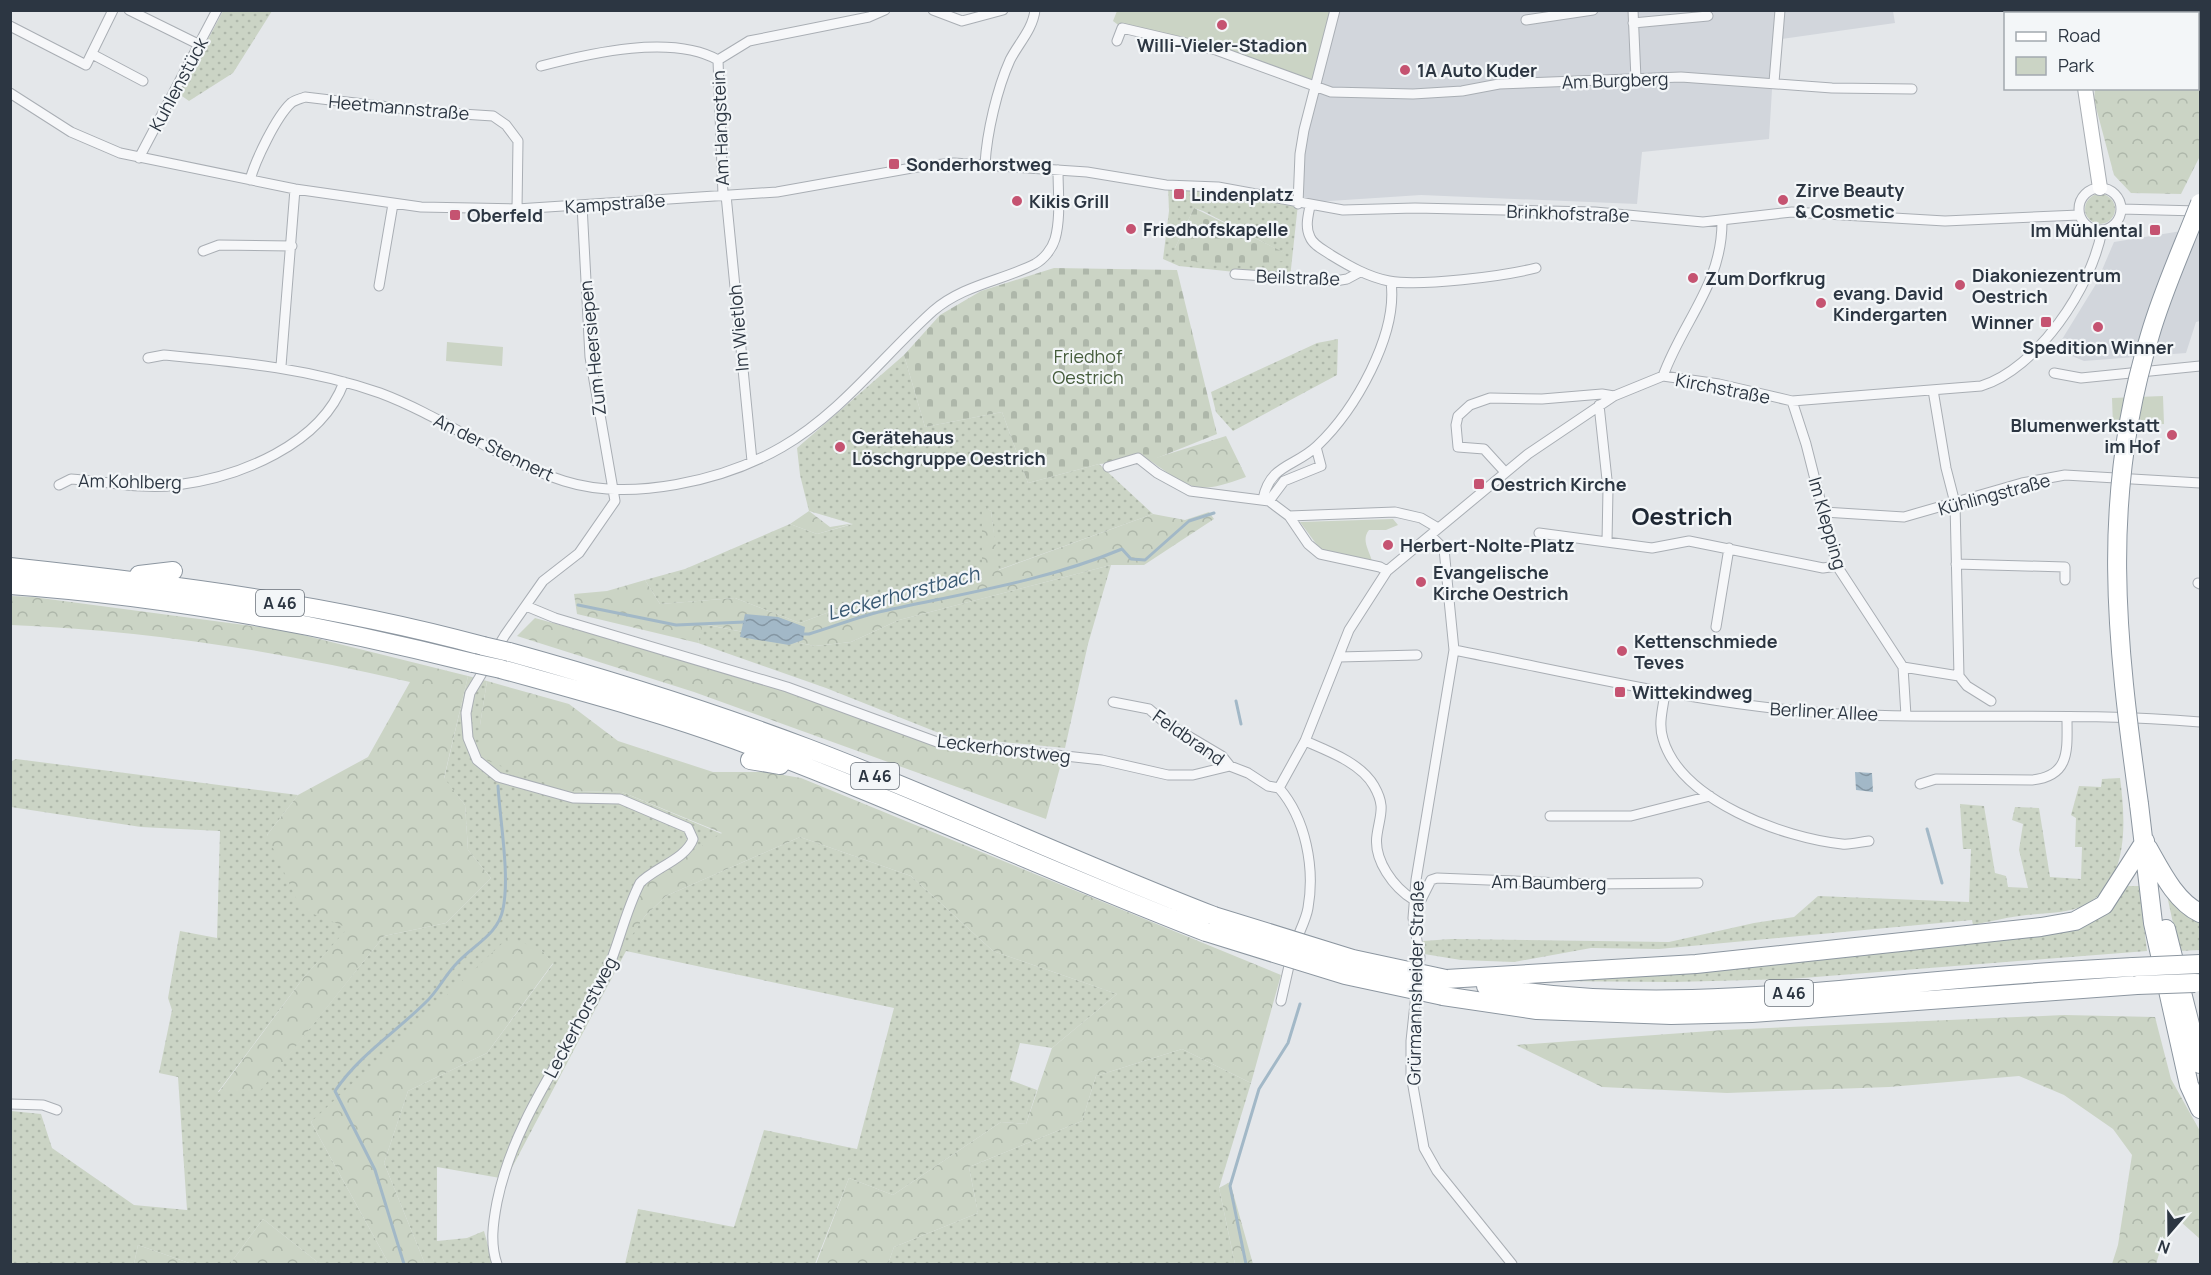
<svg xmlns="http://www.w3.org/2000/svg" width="2211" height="1275" font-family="Manrope,sans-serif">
  <defs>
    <pattern id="grass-dots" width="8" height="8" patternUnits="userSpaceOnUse" patternTransform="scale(1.5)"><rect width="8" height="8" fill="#cbd4c5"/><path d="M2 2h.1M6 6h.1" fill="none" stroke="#aeb7aa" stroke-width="1.8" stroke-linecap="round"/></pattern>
    <pattern id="forest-crowns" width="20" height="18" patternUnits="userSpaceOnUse" patternTransform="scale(1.5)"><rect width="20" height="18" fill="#cbd4c5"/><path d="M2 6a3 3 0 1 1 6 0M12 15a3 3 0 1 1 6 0" fill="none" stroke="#aeb7aa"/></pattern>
    <pattern id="cemetery-stones" width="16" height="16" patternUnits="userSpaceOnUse" patternTransform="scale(1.5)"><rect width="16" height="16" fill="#cbd4c5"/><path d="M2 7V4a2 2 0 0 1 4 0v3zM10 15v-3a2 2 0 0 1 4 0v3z" fill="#aeb7aa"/></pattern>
    <pattern id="water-waves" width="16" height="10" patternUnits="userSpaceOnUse" patternTransform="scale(1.5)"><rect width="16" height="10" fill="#a2b8c7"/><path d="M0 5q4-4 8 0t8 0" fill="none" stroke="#8496a3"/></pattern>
  </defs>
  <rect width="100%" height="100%" fill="#e4e7ea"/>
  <path fill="#d2d6dc" d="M1336 11H1893L1895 23 1775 40 1769 139 1642 152 1637 204 1421 195 1299 203 1301 154Z
    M2200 228V321L2196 322 2186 353 2084 361 2072 356 2061 341 2096 284 2114 242Z"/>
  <path fill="url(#grass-dots)" fill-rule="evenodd" d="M223 11H272L233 73 189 101 179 94Z
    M1168 186 1217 188 1298 204 1290 278 1179 266 1163 259 1169 211ZM1194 208 1203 211 1284 253 1175 248Z
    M2085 209a15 15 0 1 1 30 0a15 15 0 1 1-30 0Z
    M1338 339 1337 375 1233 431 1216 412 1211 392 1317 343Z
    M904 355 925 427 1002 412 1028 483 1099 464 1153 514 998 570 991 511 982 506V578L924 593 877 594 800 623 735 598 660 604 645 580 685 569 790 524 817 534 853 524 809 511 800 475 797 448Z
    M1111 565 1088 644 1065 748 949 737 826 688 698 643 702 624 815 646 851 642 899 620Z
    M468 676 487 681 480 725 566 791 622 792 722 834 648 881 630 937 645 916 666 896 800 837 911 876 993 951 1117 994 1052 1048 1020 1043 1010 1080 1037 1090 1026 1124 1001 1122 893 1195 849 1178 815 1264H625L638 1209 734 1227 764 1130 857 1149 894 1008 626 951 506 1179 437 1167V1241L467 1238 484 1231 493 1264H425L384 1163 408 1091 487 1053 553 964 541 950 311 1122 389 1264H320L263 1219 230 1264H192L138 1245 134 1264H11V1111L41 1114 52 1148 134 1205 187 1210 178 1077 159 1073 172 1010 168 998 180 931 217 938 220 831 141 827 11 807 10 762 16 759 298 795 267 835 349 928 304 977 218 1092 260 1090 384 936 446 923 491 878 468 850 465 805 444 779Z
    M2120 778C2126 823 2130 888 2078 908 2060 914 2038 913 2019 916 2004 918 1988 922 1973 925L1972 920 1659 949 1591 948 1514 962 1461 960 1424 954 1423 941 1451 939 1669 942 1754 923 1794 917 1818 896 1969 902 1971 849H1963L1960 804 1984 806 1995 873 2006 876 2008 887 2028 888 2019 850 2023 824 2012 820 2015 807 2039 808 2050 877 2081 879 2082 847H2075L2076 818 2071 815 2079 786 2101 787 2102 779Z
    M2127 886H2139L2147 951 1790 979 1673 982 1547 981 2057 934C2088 926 2110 914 2127 886Z
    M2165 886 2200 919V950L2179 951Z
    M1182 1049 1251 1083 1219 1188 1235 1264H888L894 1247 978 1213 969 1167 1082 1121 1096 1076Z"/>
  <path fill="url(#forest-crowns)" d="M2198 42 2200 43V156L2181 194 2131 193 2114 175 2094 100 2095 89 2198 88Z
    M1226 436 1246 477C1194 496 1192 489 1149 460Z
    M982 505 991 511 999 570 1153 514 1185 520 1209 512 1214 519 1144 565H1111L899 620 851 642 815 646 703 624 698 643 577 614 574 594 607 591 645 580 660 604 735 598 800 623 877 594 924 593 982 579Z
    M809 511 830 527 855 523 817 534 790 524Z
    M11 596 33 597 283 630 468 676 444 778 465 805 468 850 491 878 446 923 384 936 260 1091 218 1093 304 977 348 928 301 909 267 835 298 795 368 757 410 682C278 651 145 630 11 625Z
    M535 618 739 675 952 751 1062 760 1046 819 694 692 517 636Z
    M487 681 569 704 618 741 713 772H766L801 778 1281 975 1251 1083 1182 1049 1096 1076 1082 1121 969 1167 978 1213 894 1247 888 1264H816L849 1178 893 1195 1001 1122 1026 1124 1052 1048 1117 994 993 951 911 876 800 837 666 896 645 916 630 938 625 935 634 906 648 881 722 833 622 792 566 791 481 758 480 725Z
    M509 937 541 950 553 963 487 1053 408 1091 384 1163 425 1264H389L311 1122Z
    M2064 1015 2155 1017 2171 1079 2200 1131V1239L2181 1222 2159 1254 2156 1264H2112L2118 1245 2132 1155 2113 1129 2064 1095 2019 1076 1889 1087 1727 1093 1602 1087 1516 1045 1724 1030Z
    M1230 1182 1253 1264H1235L1219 1188Z
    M263 1219 320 1264H230Z
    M138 1245 192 1264H134Z"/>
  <path fill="url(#cemetery-stones)" d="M1194 208 1285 253 1284 261 1237 266 1174 259 1175 248Z
    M1054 268 1177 270 1217 434 1152 460 1099 464 1028 483 1002 412 925 427 904 355 940 315 981 291Z"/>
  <path fill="#cbd4c5" d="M1117 11H1334L1313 86 1300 79 1121 27 1113 21Z
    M447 342 503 347 502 366 446 361Z
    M2163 396 2164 424 2113 426 2112 398Z
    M1393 519 1398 525 1386 530H1369C1361 540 1369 550 1372 561L1320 549 1300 522Z"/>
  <path fill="url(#water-waves)" d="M745 614 778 617 805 627 803 640 789 645 740 637Z
    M1855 772 1872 773 1873 792 1856 790Z"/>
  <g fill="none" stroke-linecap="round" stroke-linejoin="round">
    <path stroke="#a2b8c7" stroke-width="3" d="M578 605 676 625 745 622
      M801 634H809C836 626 862 615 888 610 967 593 1048 580 1122 549L1131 559 1145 560 1189 521 1214 513
      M1236 701 1241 724
      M1927 829 1942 883
      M404 1264 375 1170 335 1091C359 1055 396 1032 426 1002 438 991 445 975 457 963 473 945 498 935 503 909 510 876 500 821 498 786
      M1246 1264 1230 1186 1259 1089 1288 1043 1300 1004"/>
    <g stroke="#a9aeb4" stroke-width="11">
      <path id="street" d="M129 10 198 44
        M933 10 962 21 1003 10
        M1633 10 1636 79
        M1526 20 1593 10
        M1633 23 1708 16
        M10 26 86 65 113 10
        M1117 41 1122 28 1216 50 1331 92 1413 94 1462 91 1499 84 1681 77 1832 88 1912 89
        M92 54 143 81
        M718 60 749 41 869 17 885 10
        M718 60 723 195
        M541 66C591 53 672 34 718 60
        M1774 82 1780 10
        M10 93 71 132 120 153 295 189 421 207 517 209 777 192 923 166 954 163 1087 172 1166 185 1218 187 1343 210 1415 208 1595 212 1703 222 1792 212 1945 221 2079 215
        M139 158 217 10
        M985 164C987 132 997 89 1010 60 1018 44 1033 29 1035 10
        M250 180C255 161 276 117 291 103 295 100 300 99 305 97L431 112 493 116 506 125 518 141 517 209
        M2079 209a21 21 0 1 1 42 0a21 21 0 1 1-42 0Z
        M726 195 752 461
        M1298 204 1300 154 1304 130 1335 10
        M1310 206C1308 216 1305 227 1310 237 1313 245 1324 250 1331 255 1349 266 1368 277 1389 281 1420 287 1504 276 1536 268
        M2121 209 2198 211
        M203 251 219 245 292 246
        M1235 274 1335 281 1347 279 1360 272
        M379 286 393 204
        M148 358 164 355C238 362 309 368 380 393 444 417 499 460 564 481 630 502 723 481 782 447 841 413 883 356 933 311 963 285 1001 281 1035 264 1044 259 1052 249 1055 239 1061 218 1058 192 1058 170
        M281 366 295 189
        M2054 373 2081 378 2200 366
        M1663 376C1683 321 1722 284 1722 222
        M1933 390 1946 468 1955 503 1959 676 1967 686 1991 701
        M1792 401 1806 444 1837 566 1903 667 1906 716
        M1599 405 1608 489 1607 542
        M1108 467 1138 458 1157 473 1190 491 1269 501 1289 516 1308 544 1320 554 1380 567 1387 571
        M1505 472 1484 449 1458 447 1456 425 1458 416 1470 405 1490 398 1542 399 1602 394 1614 396
        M59 485 71 479C105 481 143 490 177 485 239 477 321 445 344 382
        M1263 499C1270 464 1295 467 1317 446 1355 410 1398 335 1391 282
        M1269 501 1284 481 1321 466 1316 447
        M1824 512 1904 517 2022 483 2065 475 2200 483
        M1289 516 1395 512 1421 518 1438 528
        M1539 533 1652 548 1689 541 1823 568 1837 566
        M1431 536 1444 549 1454 650 1416 880 1413 918 1420 957 1411 1041V1075L1424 1148 1437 1171 1512 1264
        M1956 564 2065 567V580
        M2198 583 2200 584
        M526 606 555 618 787 687 937 742 1102 760 1168 775H1193L1230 766 1248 773 1268 786 1279 788
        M1716 627 1729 548
        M1454 650C1582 675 1707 706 1838 714 1958 720 2080 711 2200 722
        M1339 657 1417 655
        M1903 667 1959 676
        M1665 693C1663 708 1658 724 1663 739 1681 801 1784 838 1842 844 1850 845 1860 842 1869 841
        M1113 702 1149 709 1163 721 1222 756 1230 766
        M1305 741C1328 751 1361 763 1374 786 1386 807 1380 814 1377 835 1373 860 1394 888 1414 900
        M1920 784 1936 779 2032 780C2071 776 2067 749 2067 718
        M1279 788 1305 741 1349 630 1387 571 1528 454 1614 396 1663 376 1719 384 1792 401 1981 386C2037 369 2092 287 2102 230
        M1279 788C1306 819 1315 868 1308 908 1306 920 1299 932 1295 944
        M1550 816H1631L1710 796
        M1414 900H1421L1431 880 1437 878 1591 884 1698 883
        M1281 1001 1291 957
        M10 1104 43 1105 57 1110
        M497 1264C490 1244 493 1223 497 1202 514 1119 566 1055 603 981 618 949 624 914 640 883 654 868 686 859 693 839L688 828 620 799 573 798 498 777 477 760 468 738 466 713 470 693 505 635 543 581 579 553 615 501 590 357 582 205"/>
    </g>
    <g stroke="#a9aeb4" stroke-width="16">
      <path id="secondary" d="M2180 10 2189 14
        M2127 14 2134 10
        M2198 18 2200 19
        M2085 88 2100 188"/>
    </g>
    <g stroke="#8c96a0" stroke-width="20">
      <path id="highway" d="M10 567C168 584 329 604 483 646
        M139 575 173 571
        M10 585C167 596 322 625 473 663
        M509 652C610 680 709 711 807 748 944 800 1077 863 1214 916
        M501 669C580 691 659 712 736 740 895 799 1048 871 1206 932
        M750 760 780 765
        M2139 804 2153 923 2189 1085 2200 1109
        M2148 848C2161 871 2176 902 2200 913
        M2166 929 2200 1064
        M1446 979 1696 964 2041 927 2075 921 2104 905 2145 841
        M1486 986C1627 1011 1774 996 1916 983 1988 976 2060 971 2133 967
        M1443 996 1537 1010 1671 1015 1752 1013 2137 985"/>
    </g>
    <use href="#street" stroke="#f6f7f9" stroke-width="9"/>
    <use href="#secondary" stroke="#fff" stroke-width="14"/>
    <use href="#highway" stroke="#fff" stroke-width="18"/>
    <g stroke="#8c96a0" stroke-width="20" stroke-linecap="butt">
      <path id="highway-bridge" d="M483 646 509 652
        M473 663 501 669
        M2139 804C2116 640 2100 497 2150 335 2163 290 2183 247 2200 203
        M1214 916 1353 959 1446 979
        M1206 932 1345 975 1443 996
        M2133 967 2200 964
        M2137 985 2195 983"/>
    </g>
    <use href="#highway-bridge" stroke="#fff" stroke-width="18"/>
  </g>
  <g fill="#c55371" stroke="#f3f6f8" stroke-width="2">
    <circle cx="1222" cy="25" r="6"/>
    <circle cx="1405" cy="70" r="6"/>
    <rect x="888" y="158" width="12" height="12" rx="3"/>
    <rect x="1173" y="188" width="12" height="12" rx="3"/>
    <circle cx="1783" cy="200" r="6"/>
    <circle cx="1017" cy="201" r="6"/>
    <rect x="449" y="209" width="12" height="12" rx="3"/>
    <circle cx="1131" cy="229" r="6"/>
    <rect x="2149" y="224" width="12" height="12" rx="3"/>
    <circle cx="1693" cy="278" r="6"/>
    <circle cx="1960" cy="285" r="6"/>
    <circle cx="1821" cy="303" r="6"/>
    <rect x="2040" y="316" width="12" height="12" rx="3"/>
    <circle cx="2098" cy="327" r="6"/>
    <circle cx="2172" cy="435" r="6"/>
    <circle cx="840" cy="447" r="6"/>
    <rect x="1473" y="478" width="12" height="12" rx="3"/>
    <circle cx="1388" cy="545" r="6"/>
    <circle cx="1421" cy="582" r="6"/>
    <circle cx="1622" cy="651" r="6"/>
    <rect x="1614" y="686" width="12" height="12" rx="3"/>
  </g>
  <g text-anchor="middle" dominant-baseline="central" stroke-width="4.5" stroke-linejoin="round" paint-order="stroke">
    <g fill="#f3f6f8" stroke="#687079" stroke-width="1.5">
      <rect x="256" y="590" width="48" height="26" rx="4.5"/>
      <rect x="851" y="763" width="48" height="26" rx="4.5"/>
      <rect x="1765" y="980" width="48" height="26" rx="4.5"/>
    </g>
    <g font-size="16" font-weight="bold" fill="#2c3642">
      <text x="280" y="603">A 46</text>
      <text x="875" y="776">A 46</text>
      <text x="1789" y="993">A 46</text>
    </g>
    <g font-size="18" font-weight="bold" fill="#2c3642" stroke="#f3f6f8" text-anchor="start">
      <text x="1222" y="45" text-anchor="middle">Willi-Vieler-Stadion</text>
      <text x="1417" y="70">1A Auto Kuder</text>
      <text x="906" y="164">Sonderhorstweg</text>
      <text x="1795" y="190">Zirve Beauty<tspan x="1795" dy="21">&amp; Cosmetic</tspan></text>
      <text x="1191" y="194">Lindenplatz</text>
      <text x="1029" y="201">Kikis Grill</text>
      <text x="467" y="215">Oberfeld</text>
      <text x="1143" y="229">Friedhofskapelle</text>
      <text x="2143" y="230" text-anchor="end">Im Mühlental</text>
      <text x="1972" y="275">Diakoniezentrum<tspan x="1972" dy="21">Oestrich</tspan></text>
      <text x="1705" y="278">Zum Dorfkrug</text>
      <text x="1833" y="293">evang. David<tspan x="1833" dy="21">Kindergarten</tspan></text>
      <text x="2034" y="322" text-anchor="end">Winner</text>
      <text x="2098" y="347" text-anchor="middle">Spedition Winner</text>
      <text x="2160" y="425" text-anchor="end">Blumenwerkstatt<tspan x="2160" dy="21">im Hof</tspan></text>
      <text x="852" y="437">Gerätehaus<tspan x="852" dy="21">Löschgruppe Oestrich</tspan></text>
      <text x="1491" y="484">Oestrich Kirche</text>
      <text x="1400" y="545">Herbert-Nolte-Platz</text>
      <text x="1433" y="572">Evangelische<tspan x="1433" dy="21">Kirche Oestrich</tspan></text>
      <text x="1634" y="641">Kettenschmiede<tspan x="1634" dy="21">Teves</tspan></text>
      <text x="1632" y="692">Wittekindweg</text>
    </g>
    <g font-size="18" fill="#2c3642" stroke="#f3f6f8">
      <text transform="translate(1615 80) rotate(-2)">Am Burgberg</text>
      <text transform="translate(178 84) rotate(-62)">Kuhlenstück</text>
      <text transform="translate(399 107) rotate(5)">Heetmannstraße</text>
      <text transform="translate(720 128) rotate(-92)">Am Hangstein</text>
      <text transform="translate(615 203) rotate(-4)">Kampstraße</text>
      <text transform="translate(1568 213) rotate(2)">Brinkhofstraße</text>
      <text transform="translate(1298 277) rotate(2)">Beilstraße</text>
      <text transform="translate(738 328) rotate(-95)">Im Wietloh</text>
      <text transform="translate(592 348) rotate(-96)">Zum Heersiepen</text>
      <text transform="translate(1723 388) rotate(11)">Kirchstraße</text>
      <text transform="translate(494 447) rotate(26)">An der Stennert</text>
      <text transform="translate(130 481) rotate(1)">Am Kohlberg</text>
      <text transform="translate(1994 494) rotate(-15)">Kühlingstraße</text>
      <text transform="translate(1828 523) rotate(74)">Im Klepping</text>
      <text transform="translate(1824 711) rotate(3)">Berliner Allee</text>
      <text transform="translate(1189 737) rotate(35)">Feldbrand</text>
      <text transform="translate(1004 748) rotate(7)">Leckerhorstweg</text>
      <text transform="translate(1549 882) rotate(1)">Am Baumberg</text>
      <text transform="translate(1415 983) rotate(-89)">Grürmannsheider Straße</text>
      <text transform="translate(580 1017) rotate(-62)">Leckerhorstweg</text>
    </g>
    <g font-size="18" fill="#455c3b" stroke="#f3f6f8">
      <text x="1088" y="356">Friedhof<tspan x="1088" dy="21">Oestrich</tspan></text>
    </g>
    <g font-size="20" font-style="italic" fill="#395973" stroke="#f3f6f8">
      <text transform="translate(903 593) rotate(-15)">Leckerhorstbach</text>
    </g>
    <g font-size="24" font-weight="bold" fill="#1e2733" stroke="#f3f6f8">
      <text x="1682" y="515">Oestrich</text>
    </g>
  </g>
  <rect width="2211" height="1275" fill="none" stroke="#2c3642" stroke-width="24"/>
  <rect x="2004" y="12" width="195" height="78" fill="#f3f6f8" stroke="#a3a9af" stroke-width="1.5"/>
  <rect x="2016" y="32" width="30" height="9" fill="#ffffff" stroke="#a3a9af" stroke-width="1.5"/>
  <text x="2058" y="42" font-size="18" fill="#2c3642">Road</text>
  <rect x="2016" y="57" width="30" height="18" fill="#cbd4c5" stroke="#a3a9af" stroke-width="1.5"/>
  <text x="2058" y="72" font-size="18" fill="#2c3642">Park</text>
  <g transform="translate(2169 1233) rotate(200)" stroke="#f3f6f8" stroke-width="4.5" paint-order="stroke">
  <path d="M0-4.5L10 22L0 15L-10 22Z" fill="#2c3642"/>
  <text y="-9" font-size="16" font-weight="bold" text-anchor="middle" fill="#2c3642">N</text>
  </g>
</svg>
